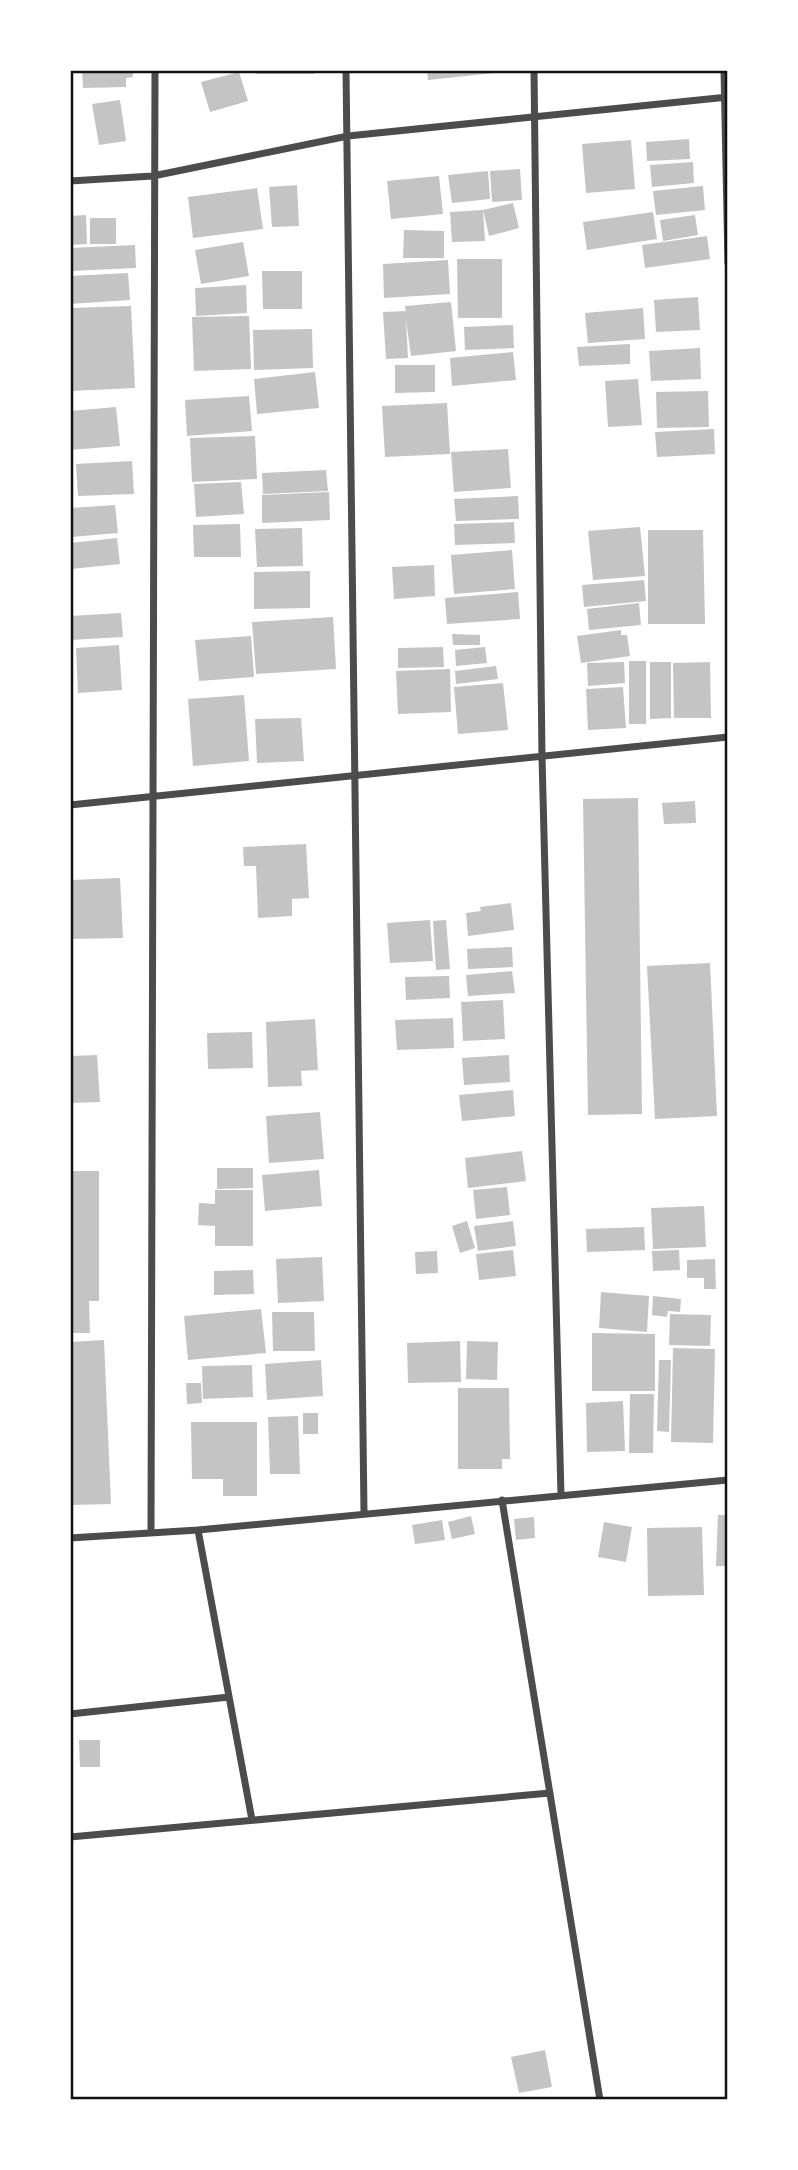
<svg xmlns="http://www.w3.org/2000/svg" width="798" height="2170" font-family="Figtree,sans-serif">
  <rect width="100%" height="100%" fill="#fff"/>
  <path fill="#c4c4c4" d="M82 70H133V77L126 78V87L83 88Z
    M256 70H314V74H256Z
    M427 70H504V72L428 80Z
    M239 72 248 101 210 112 201 82Z
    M120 100 126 141 99 145 92 104Z
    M689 139 690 159 647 161 646 142Z
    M631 140 635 189 586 193 582 144Z
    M693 162 694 183 652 187 650 165Z
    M520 169 522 200 492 202 490 171Z
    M488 171 490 199 452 203 448 175Z
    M439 176 443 214 391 219 387 181Z
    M297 185 299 226 272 227 269 187Z
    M703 186 705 210 656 215 653 191Z
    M257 188 263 229 193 238 188 197Z
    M513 203 519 228 489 236 483 210Z
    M483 210 485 241 452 242 450 212Z
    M653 212 657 239 587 250 583 222Z
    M86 215 87 244 70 245V216Z
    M695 215 698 235 663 241 660 220Z
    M90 218H116V244H90Z
    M404 230 444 231V258H403Z
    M707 236 710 259 645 268 642 245Z
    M243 242 249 276 201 284 195 250Z
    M135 245 136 268 70 271V248Z
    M457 259H502V318H458Z
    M448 260 450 294 384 298 383 264Z
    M262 271H302V309H263Z
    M128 273 130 300 70 304V276Z
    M246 285 247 313 196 316 195 288Z
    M698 297 700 330 656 332 654 300Z
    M451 302 456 351 411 356 406 320 408 358 386 359 383 312 406 311 405 306Z
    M131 306 135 388 70 391V308Z
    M643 308 645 339 588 343 585 313Z
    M249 316 251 369 194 371 192 317Z
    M513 325 514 348 465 350 464 327Z
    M312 329 313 368 254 370 253 330Z
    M630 344V364L579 366 577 347Z
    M700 348 701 379 651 381 649 351Z
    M513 352 516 380 452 386 450 358Z
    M395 365H435V392L395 393Z
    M315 372 319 408 257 414 254 379Z
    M638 379 642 425 608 427 605 381Z
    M708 391 709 427 657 428 656 392Z
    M249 396 252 431 187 436 185 400Z
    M447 403 450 454 385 457 382 406Z
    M116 407 120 446 70 450V411Z
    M714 429 715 454 657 457 655 432Z
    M255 436 257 479 192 482 190 438Z
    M508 449 511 488 454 492 451 452Z
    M132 461 134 494 78 496 76 464Z
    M326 470 328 491 263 494 262 473Z
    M241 482 244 514 196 517 194 484Z
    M329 492 330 520 262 523V495Z
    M518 496 519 519 456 521 454 499Z
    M115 505 118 533 71 537 70 508Z
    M514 522 515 543 455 545 454 524Z
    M240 524 241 557H194L193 525Z
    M640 527 645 576 593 580 588 531Z
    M302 528 303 566 257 567 255 529Z
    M648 530H703L705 624H648Z
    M117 538 120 564 71 569 70 543Z
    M512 550 515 589 454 594 451 555Z
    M434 565 435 596 394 599 392 567Z
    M310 571V608L254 609V572Z
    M644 580 646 601 584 607 582 585Z
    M518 592 520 619 447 624 445 598Z
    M639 603 641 625 589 630 587 609Z
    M121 613 123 637 70 640V616Z
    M333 617 336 669 256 674 252 622Z
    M621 630V635H627L630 656 581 663 577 636Z
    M452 634 480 635V645H453Z
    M251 636 254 677 199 681 195 640Z
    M119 645 122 690 78 693 76 648Z
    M443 647 444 667 398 668V648Z
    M485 647 487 663 456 666 455 650Z
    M629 661H646V724H629Z
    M624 662 625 683 588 686 587 663Z
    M650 662H671V718L650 719Z
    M710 662 711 718H674L673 663Z
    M496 666 498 679 456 684 455 671Z
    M450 669 451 712 398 714 396 671Z
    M503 683 508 730 458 734 454 687Z
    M623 687 626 728 588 730 586 689Z
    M244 695 249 761 193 766 188 699Z
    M301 718 304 761 257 763 255 719Z
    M638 798 642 1114 588 1115 583 799Z
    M695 801 696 823 664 824 662 803Z
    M306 844 309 898 292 899V916L258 918 256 866H244L243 847Z
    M120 878 123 938 70 939V880Z
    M511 903 514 930 468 936 466 913 481 911 480 907Z
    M430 920 433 961 390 963 387 923Z
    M446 920 450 969 436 970 433 921Z
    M512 947 513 967 468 969 467 949Z
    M710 963 717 1116 655 1119 647 966Z
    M512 971 515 993 468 996 466 975Z
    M449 976 450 998 406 1000 405 977Z
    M503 1000 505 1039 463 1041 461 1002Z
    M453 1018 454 1048 397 1050 395 1020Z
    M315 1019 318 1070 301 1071 302 1086 268 1087 266 1022Z
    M252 1032 253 1068 208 1069 207 1033Z
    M97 1055 100 1102 70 1103V1056Z
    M509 1055 510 1082 464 1085 462 1058Z
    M513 1090 515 1116 462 1121 459 1095Z
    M320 1112 324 1159 269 1163 266 1116Z
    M522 1151 526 1181 468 1188 465 1158Z
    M217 1168H253V1188L217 1189Z
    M319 1170 322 1206 265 1211 262 1175Z
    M70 1171H99V1301H89L90 1333H70Z
    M507 1187 510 1215 476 1219 473 1190Z
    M215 1190H253V1246H215V1226L198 1225 199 1203 215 1204Z
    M704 1206 706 1247 653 1249 651 1208Z
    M467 1221 475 1248 460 1253 452 1226Z
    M513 1221 516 1246 478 1251 474 1226Z
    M644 1227 645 1250 587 1252 586 1229Z
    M513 1250 516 1276 479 1280 476 1254Z
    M679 1250 680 1270 653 1271 652 1251Z
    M437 1251 438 1273 416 1274 415 1252Z
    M322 1257 324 1301 278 1303 276 1259Z
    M715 1259 716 1289H704V1278H687V1260Z
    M253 1270 254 1294 214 1295V1271Z
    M601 1292 649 1296 647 1332 599 1328Z
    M653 1296 681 1299 680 1312 668 1311 667 1317 652 1315Z
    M261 1309 266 1353 188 1360 184 1316Z
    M272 1312H314L315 1351H273Z
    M670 1314 711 1315 710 1346 669 1345Z
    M592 1333 655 1334V1391H592Z
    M104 1340 111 1504 70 1505V1342Z
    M460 1341 461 1382 408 1383 407 1343Z
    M467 1341 498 1342 497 1380 466 1379Z
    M673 1348 715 1349 713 1443 671 1442Z
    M321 1360 323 1396 267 1400 265 1364Z
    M659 1360H671L669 1432 657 1431Z
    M252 1365 253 1397 203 1399 202 1366Z
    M186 1383H201L202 1403 187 1404Z
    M458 1388H509L510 1459H502V1469H458Z
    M630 1394H654L653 1453H629Z
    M623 1401 625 1451 587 1452 586 1403Z
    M303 1413H318V1434H303Z
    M298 1416 300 1474H270L268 1417Z
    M191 1422H257V1496H223V1479H192Z
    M718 1515H728V1566H716Z
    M471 1516 475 1534 452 1539 448 1522Z
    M534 1517 535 1538 516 1540 514 1519Z
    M442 1520 445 1540 415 1544 412 1525Z
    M604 1522 632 1527 626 1562 598 1557Z
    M702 1527 704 1595 648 1596 647 1528Z
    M79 1740H100V1767H80Z
    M545 2050 552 2087 519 2093 511 2057Z"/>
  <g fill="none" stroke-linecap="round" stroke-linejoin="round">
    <path stroke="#4c4c4c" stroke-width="7" d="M346 70 364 1513
      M534 70 542 757 561 1495
      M724 70 728 263
      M70 181 153 176 348 136 728 97
      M70 805 728 737
      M502 1500 600 2100
      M198 1530 252 1820
      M151 1531 155 70
      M70 1538 198 1530 728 1480
      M70 1714 229 1697
      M70 1837 550 1793"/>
  </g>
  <rect width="798" height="2170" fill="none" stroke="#ffffff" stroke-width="144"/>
  <rect x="72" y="72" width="654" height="2026" fill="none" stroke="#111" stroke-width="2.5"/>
</svg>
